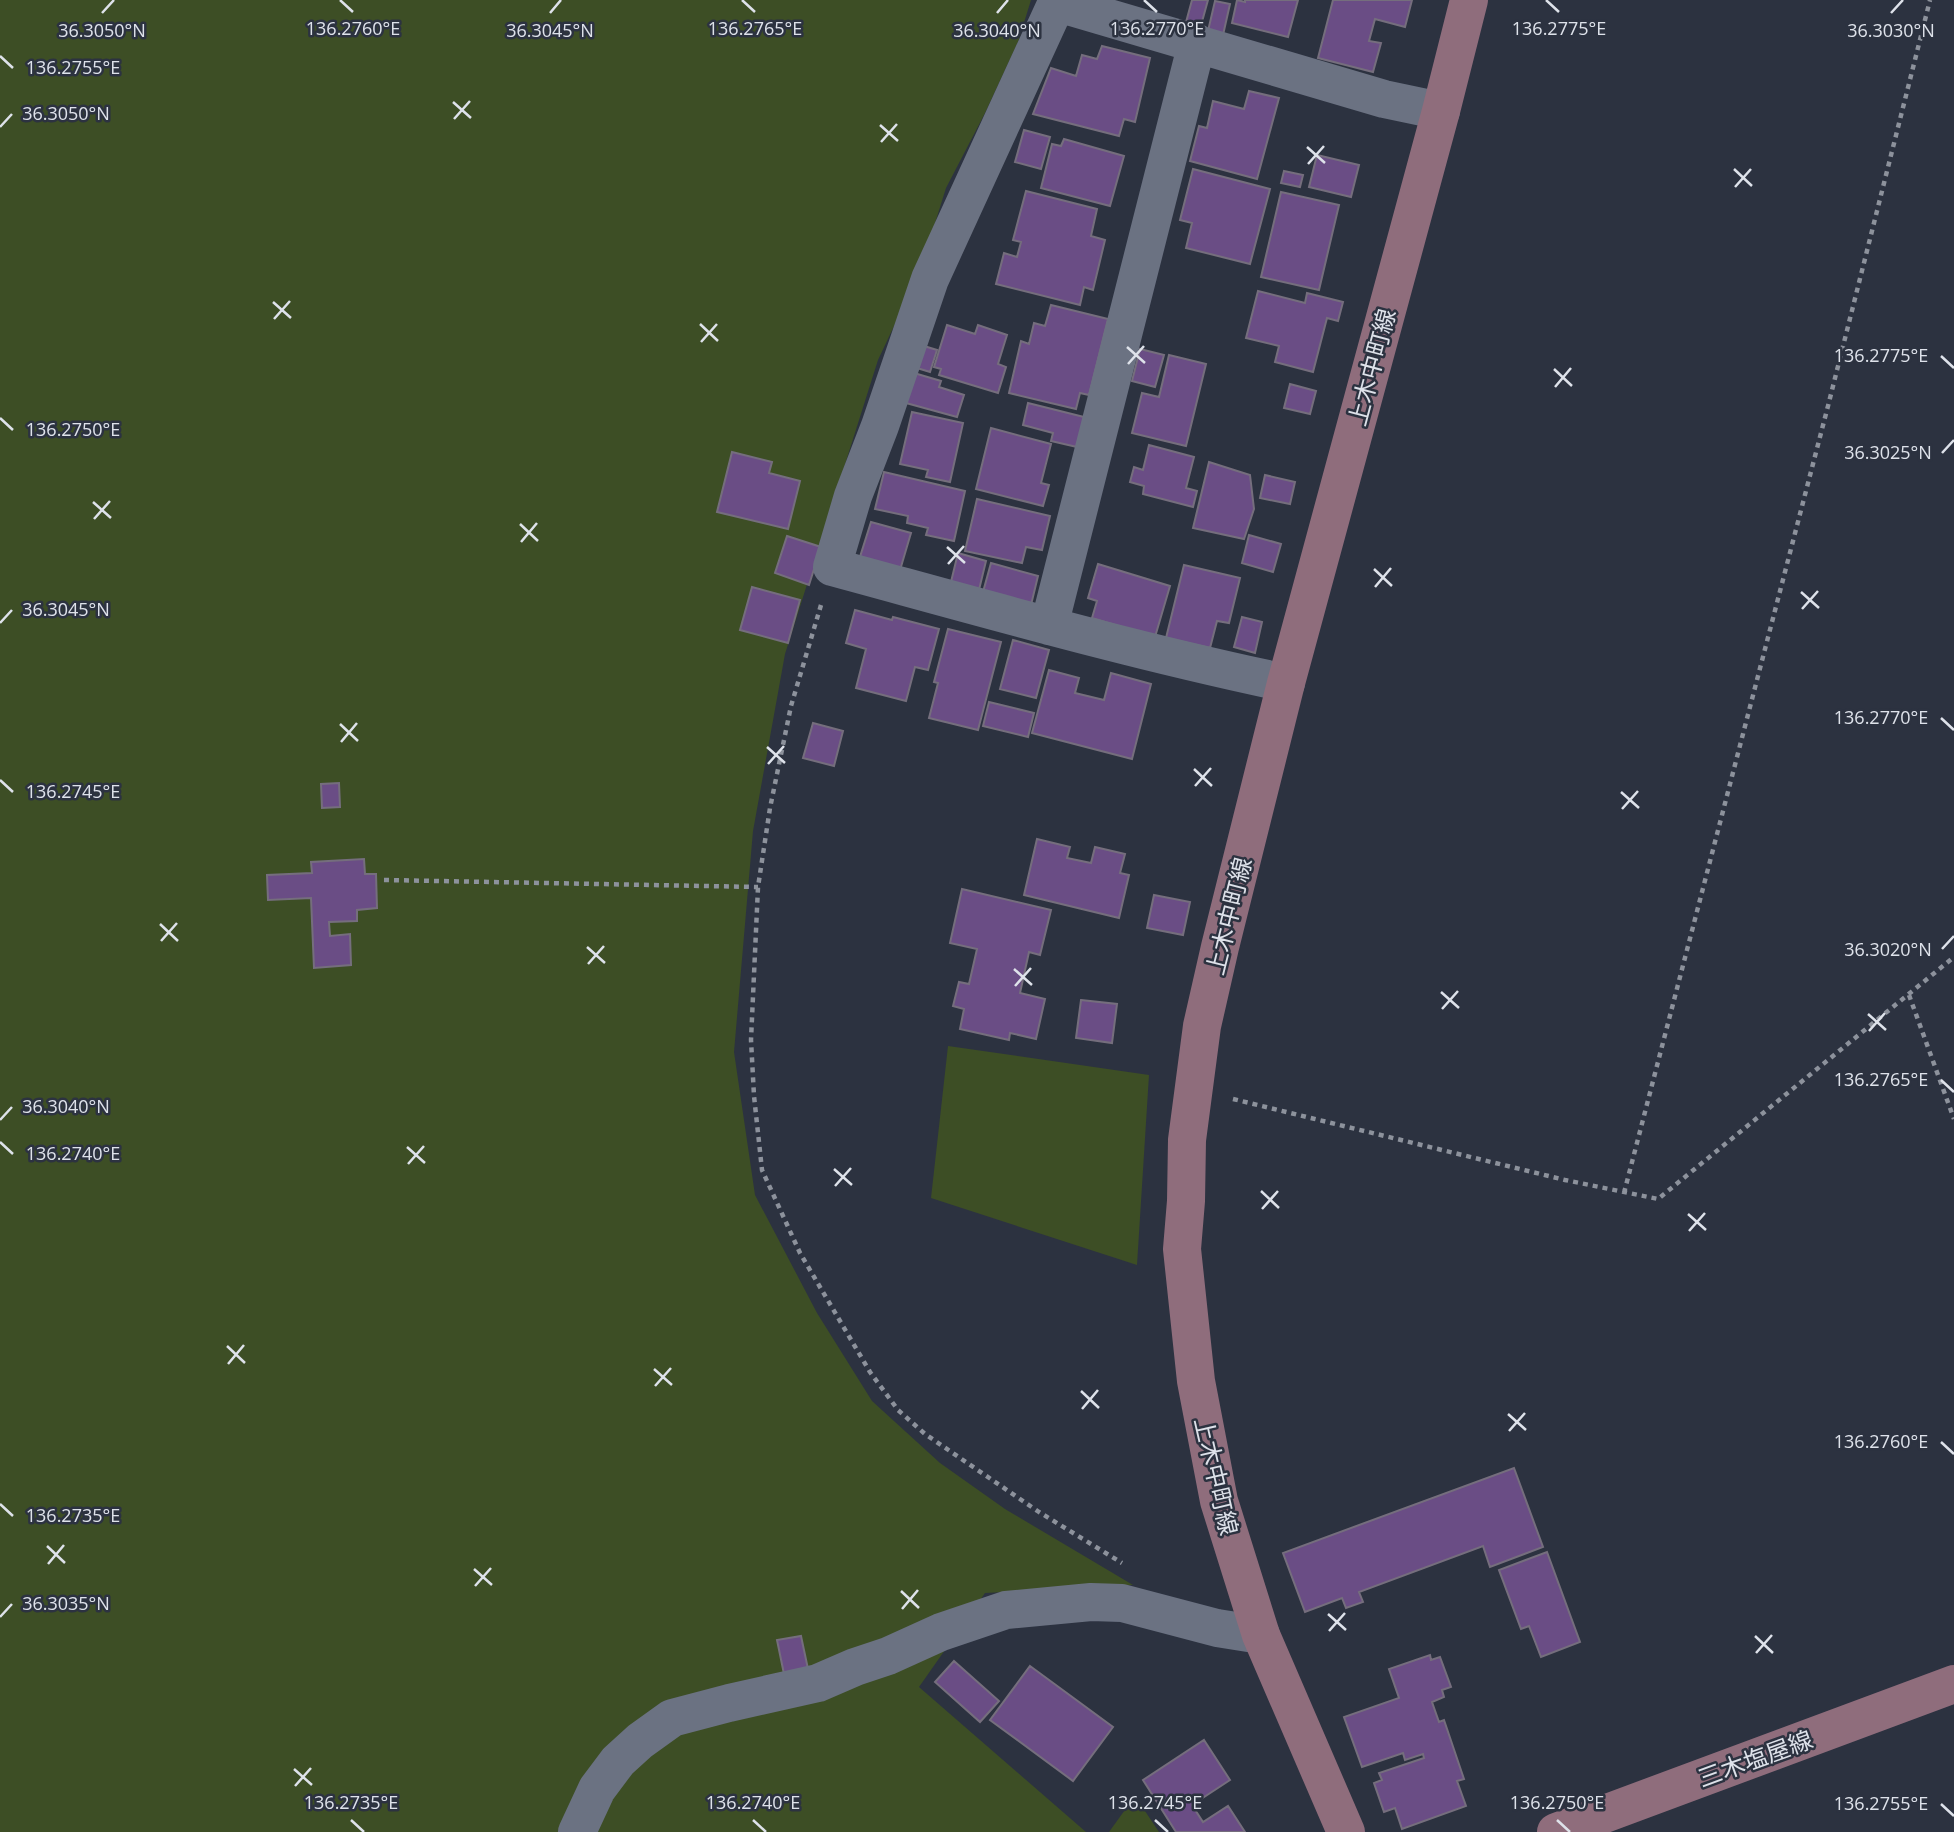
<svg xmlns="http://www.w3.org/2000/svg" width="1954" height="1832" font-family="'Open Sans','Noto Sans JP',sans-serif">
  <rect width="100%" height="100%" fill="#2c3240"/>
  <path fill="#3d4e25" d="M0 0H1031L1018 42 985 113 946 188 920 271 878 360 785 654 753 831 734 1052 755 1195 817 1313 872 1401 940 1463 1005 1509 1133 1585 985 1593 919 1687 1086 1832H0Z
    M948 1046 1149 1075 1137 1265 931 1198Z
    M1135 1796 1159 1832H1109Z"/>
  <path fill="#6a4d85" stroke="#756e7d" stroke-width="2" d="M1192 0H1208L1200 29 1185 26Z
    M1237 0 1245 2V0H1298L1288 37 1232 23Z
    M1333 0H1412L1405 27 1375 19 1369 41 1381 43 1373 72 1318 58Z
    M1215 1 1230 4 1223 35 1208 31Z
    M1102 46 1150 58 1135 122 1124 119 1119 136 1033 114 1051 68 1076 76 1082 55 1097 59Z
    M1249 91 1279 98 1257 179 1190 161 1199 126 1207 128 1213 101 1244 109Z
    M1024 130 1050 137 1041 169 1015 162Z
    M1064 139 1124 156 1110 206 1041 188 1052 144 1061 146Z
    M1317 155 1359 165 1351 197 1309 187Z
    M1193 169 1270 189 1250 264 1186 248 1192 223 1180 220Z
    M1284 171 1303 175 1300 187 1281 183Z
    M1026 191 1097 209 1091 236 1105 240 1093 290 1084 287 1080 305 996 284 1004 253 1017 257 1021 242 1013 240Z
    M1281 192 1339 205 1319 290 1261 277Z
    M1258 291 1305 303 1307 293 1343 302 1338 321 1327 318 1313 372 1275 362 1279 346 1246 338Z
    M1051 305 1108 319 1089 395 1080 393 1076 409 1009 393 1021 341 1029 344 1034 323 1045 326Z
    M947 325 975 334 978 325 1007 335 998 364 1006 367 998 393 939 375 941 369 934 367Z
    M924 346 937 350 930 372 917 368Z
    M1140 349 1164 355 1155 387 1132 381Z
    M1169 355 1206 364 1186 446 1132 433 1142 393 1159 397Z
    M914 373 941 381 939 387 964 395 957 417 906 403Z
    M1290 384 1316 391 1310 414 1284 408Z
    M1028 403 1084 417 1077 447 1051 441 1053 433 1023 425Z
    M912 412 963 423 950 482 926 477 928 470 900 464Z
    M991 428 1051 444 1041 483 1049 485 1043 506 976 489Z
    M1149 445 1194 457 1186 488 1197 491 1193 507 1143 494 1144 486 1130 482 1134 467 1143 470Z
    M732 452 772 462 769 473 800 481 788 529 717 512Z
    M1209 462 1250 475 1254 509 1244 539 1193 528Z
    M884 472 965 491 954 541 926 535 928 528 907 523 908 516 875 509Z
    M1265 475 1295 482 1290 504 1260 498Z
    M977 499 1050 516 1042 550 1026 547 1022 563 965 551Z
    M871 522 911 533 898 577 859 560Z
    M1249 535 1281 544 1273 572 1242 563Z
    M787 536 821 547 809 585 775 573Z
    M958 553 986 561 978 594 950 586Z
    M991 563 1038 576 1031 605 983 592Z
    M1098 564 1170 586 1155 637 1092 618 1097 601 1088 598Z
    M1184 565 1240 578 1229 623 1217 621 1210 648 1166 638Z
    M752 587 800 600 788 643 740 630Z
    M855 610 892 620 893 617 939 629 928 670 915 667 906 701 856 688 866 649 846 643Z
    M1242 617 1262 622 1255 653 1234 647Z
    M948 629 1001 642 978 730 929 718 938 683 934 682Z
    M1013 640 1049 650 1036 698 1000 689Z
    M1049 670 1079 678 1075 693 1104 700 1111 673 1151 684 1132 759 1032 733Z
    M989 702 1034 713 1028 737 983 726Z
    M813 723 843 731 834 766 803 758Z
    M339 783 340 807 322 808 321 784Z
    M1037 839 1070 847 1067 858 1091 863 1095 847 1125 854 1120 873 1129 875 1119 918 1024 895Z
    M364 859 365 874H376L377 908 357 910V921L329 922 330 936 350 934 351 965 314 968 311 898 268 900 267 875 312 873 311 862Z
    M962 889 1051 910 1040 955 1029 952 1020 993 1045 999 1036 1039 1010 1033 1009 1040 960 1029 964 1009 953 1006 959 982 969 984 977 949 950 943Z
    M1154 895 1190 902 1183 935 1147 928Z
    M1081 1000 1117 1004 1112 1043 1076 1038Z
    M1514 1468 1543 1547 1490 1567 1483 1546 1359 1592 1363 1602 1346 1608 1342 1598 1305 1612 1283 1553Z
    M1547 1552 1580 1642 1541 1657 1529 1626 1521 1629 1499 1570Z
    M801 1636 808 1669 784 1674 777 1640Z
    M1430 1655 1431 1660 1440 1657 1451 1687 1442 1690 1444 1697 1432 1702 1439 1722 1444 1720 1464 1779 1457 1781 1466 1806 1402 1829 1395 1808 1384 1812 1374 1783 1382 1780 1379 1773 1424 1758 1423 1754 1405 1760 1403 1753 1362 1767 1344 1717 1399 1698 1389 1669Z
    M954 1661 999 1701 980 1722 935 1682Z
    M1030 1666 1113 1727 1073 1781 990 1720Z
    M1204 1740 1230 1780 1192 1805 1203 1822 1228 1806 1245 1832H1176L1143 1780Z"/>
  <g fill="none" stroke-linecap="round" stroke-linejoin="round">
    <path stroke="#8d929c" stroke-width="4.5" stroke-dasharray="5 5" stroke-linecap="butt" d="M821 605 791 706 770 808 758 887 751 1040 754 1096 762 1170 800 1253 870 1372 898 1410 925 1434 1039 1512 1122 1563
      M384 880 758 887
      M1909 995 1954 1119
      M1233 1099 1565 1180 1658 1199 1954 957
      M1624 1193 1828 406 1930 0"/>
    <path stroke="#6b7282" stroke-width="38" d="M1058 0 930 279 880 426 853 496 832 567C983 608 1133 651 1286 683
      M1058 3 1384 99 1441 111
      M1049 626 1197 43
      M577 1832 597 1789 618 1761 640 1741 672 1718 729 1703 818 1683 855 1667 888 1656 941 1632 1006 1610 1091 1602 1122 1603 1217 1628 1261 1635"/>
    <path stroke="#8f6d7c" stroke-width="38" d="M1346 1832 1261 1635 1219 1501 1196 1381 1182 1249 1186 1201 1187 1140 1202 1026 1220 947 1286 683 1441 111 1469 0
      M1556 1832 1954 1684"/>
  </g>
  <path fill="none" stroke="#dee2ea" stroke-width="2.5" d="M340 0 353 12M742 0 755 12M1144 0 1157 12M1546 0 1559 12M102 13 114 0M550 13 561 0M997 13 1008 0M1891 13 1903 0M0 56 13 68M453 102 471 118M454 119 470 101M880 125 898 141M0 127 12 114M881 142 897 124M1307 147 1325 163M1308 164 1324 146M1734 169 1752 186M1735 187 1751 169M273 302 291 318M274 319 290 301M700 324 718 341M701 342 717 324M1127 347 1145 363M1941 356 1954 368M1128 364 1144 346M1554 369 1572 386M1555 387 1571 368M0 418 13 430M1942 453 1954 440M93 502 111 518M94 519 110 501M520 524 538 541M521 542 537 523M947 547 965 563M948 564 964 546M1374 569 1392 586M1375 587 1391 568M1801 592 1819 608M1802 609 1818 591M0 623 12 610M1941 718 1954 730M340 724 358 741M341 742 357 723M767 747 785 763M768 764 784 746M1194 769 1212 786M0 780 13 792M1195 786 1211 768M1621 792 1639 808M1622 809 1638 791M160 924 178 941M161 941 177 923M587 947 605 963M1942 949 1954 936M588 964 604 946M1014 969 1032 985M1015 986 1031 968M1441 992 1459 1008M1442 1009 1458 991M1868 1014 1886 1030M1869 1031 1885 1013M1941 1080 1954 1092M0 1120 12 1107M0 1142 13 1154M407 1147 425 1163M408 1164 424 1146M834 1169 852 1185M835 1186 851 1168M1261 1191 1279 1208M1262 1209 1278 1191M1688 1214 1706 1230M1689 1231 1705 1213M227 1346 245 1363M228 1364 244 1345M654 1369 672 1385M655 1386 671 1368M1081 1391 1099 1408M1082 1409 1098 1390M1508 1414 1526 1430M1509 1431 1525 1413M1941 1442 1954 1454M0 1504 13 1516M47 1546 65 1563M48 1564 64 1545M474 1569 492 1585M475 1586 491 1568M901 1591 919 1608M902 1609 918 1590M1328 1614 1346 1630M0 1617 12 1604M1329 1631 1345 1613M1755 1636 1773 1653M1756 1653 1772 1635M294 1769 312 1785M295 1786 311 1768M1941 1804 1954 1816M351 1820 364 1832M753 1820 766 1832M1155 1820 1168 1832M1557 1820 1570 1832"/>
  <g text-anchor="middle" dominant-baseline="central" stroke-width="5" stroke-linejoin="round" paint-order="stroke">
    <g font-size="24" fill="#dee2ea" stroke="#2c3240">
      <text transform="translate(1371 367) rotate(-75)">上木中町線</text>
      <text transform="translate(1228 916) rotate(-76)">上木中町線</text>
      <text transform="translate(1217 1476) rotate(77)">上木中町線</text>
      <text transform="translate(1755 1758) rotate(-20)">三木塩屋線</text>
    </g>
  </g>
  <g font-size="18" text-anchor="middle" fill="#dee2ea" stroke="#2c3240" stroke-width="5" stroke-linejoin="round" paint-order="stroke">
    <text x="353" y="35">136.2760°E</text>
    <text x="755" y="35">136.2765°E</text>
    <text x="1157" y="35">136.2770°E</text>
    <text x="1559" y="35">136.2775°E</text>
    <text x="102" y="37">36.3050°N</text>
    <text x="550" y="37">36.3045°N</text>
    <text x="997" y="37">36.3040°N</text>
    <text x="1891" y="37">36.3030°N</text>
    <text x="73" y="74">136.2755°E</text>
    <text x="66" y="120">36.3050°N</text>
    <text x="1881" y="362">136.2775°E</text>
    <text x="73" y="436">136.2750°E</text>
    <text x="1888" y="459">36.3025°N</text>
    <text x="66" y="616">36.3045°N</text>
    <text x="1881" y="724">136.2770°E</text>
    <text x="73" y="798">136.2745°E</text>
    <text x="1888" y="956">36.3020°N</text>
    <text x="1881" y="1086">136.2765°E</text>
    <text x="66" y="1113">36.3040°N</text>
    <text x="73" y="1160">136.2740°E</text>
    <text x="1881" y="1448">136.2760°E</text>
    <text x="73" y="1522">136.2735°E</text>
    <text x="66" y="1610">36.3035°N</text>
    <text x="351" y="1809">136.2735°E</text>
    <text x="753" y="1809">136.2740°E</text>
    <text x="1155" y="1809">136.2745°E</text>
    <text x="1557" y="1809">136.2750°E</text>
    <text x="1881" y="1810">136.2755°E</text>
  </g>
</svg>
